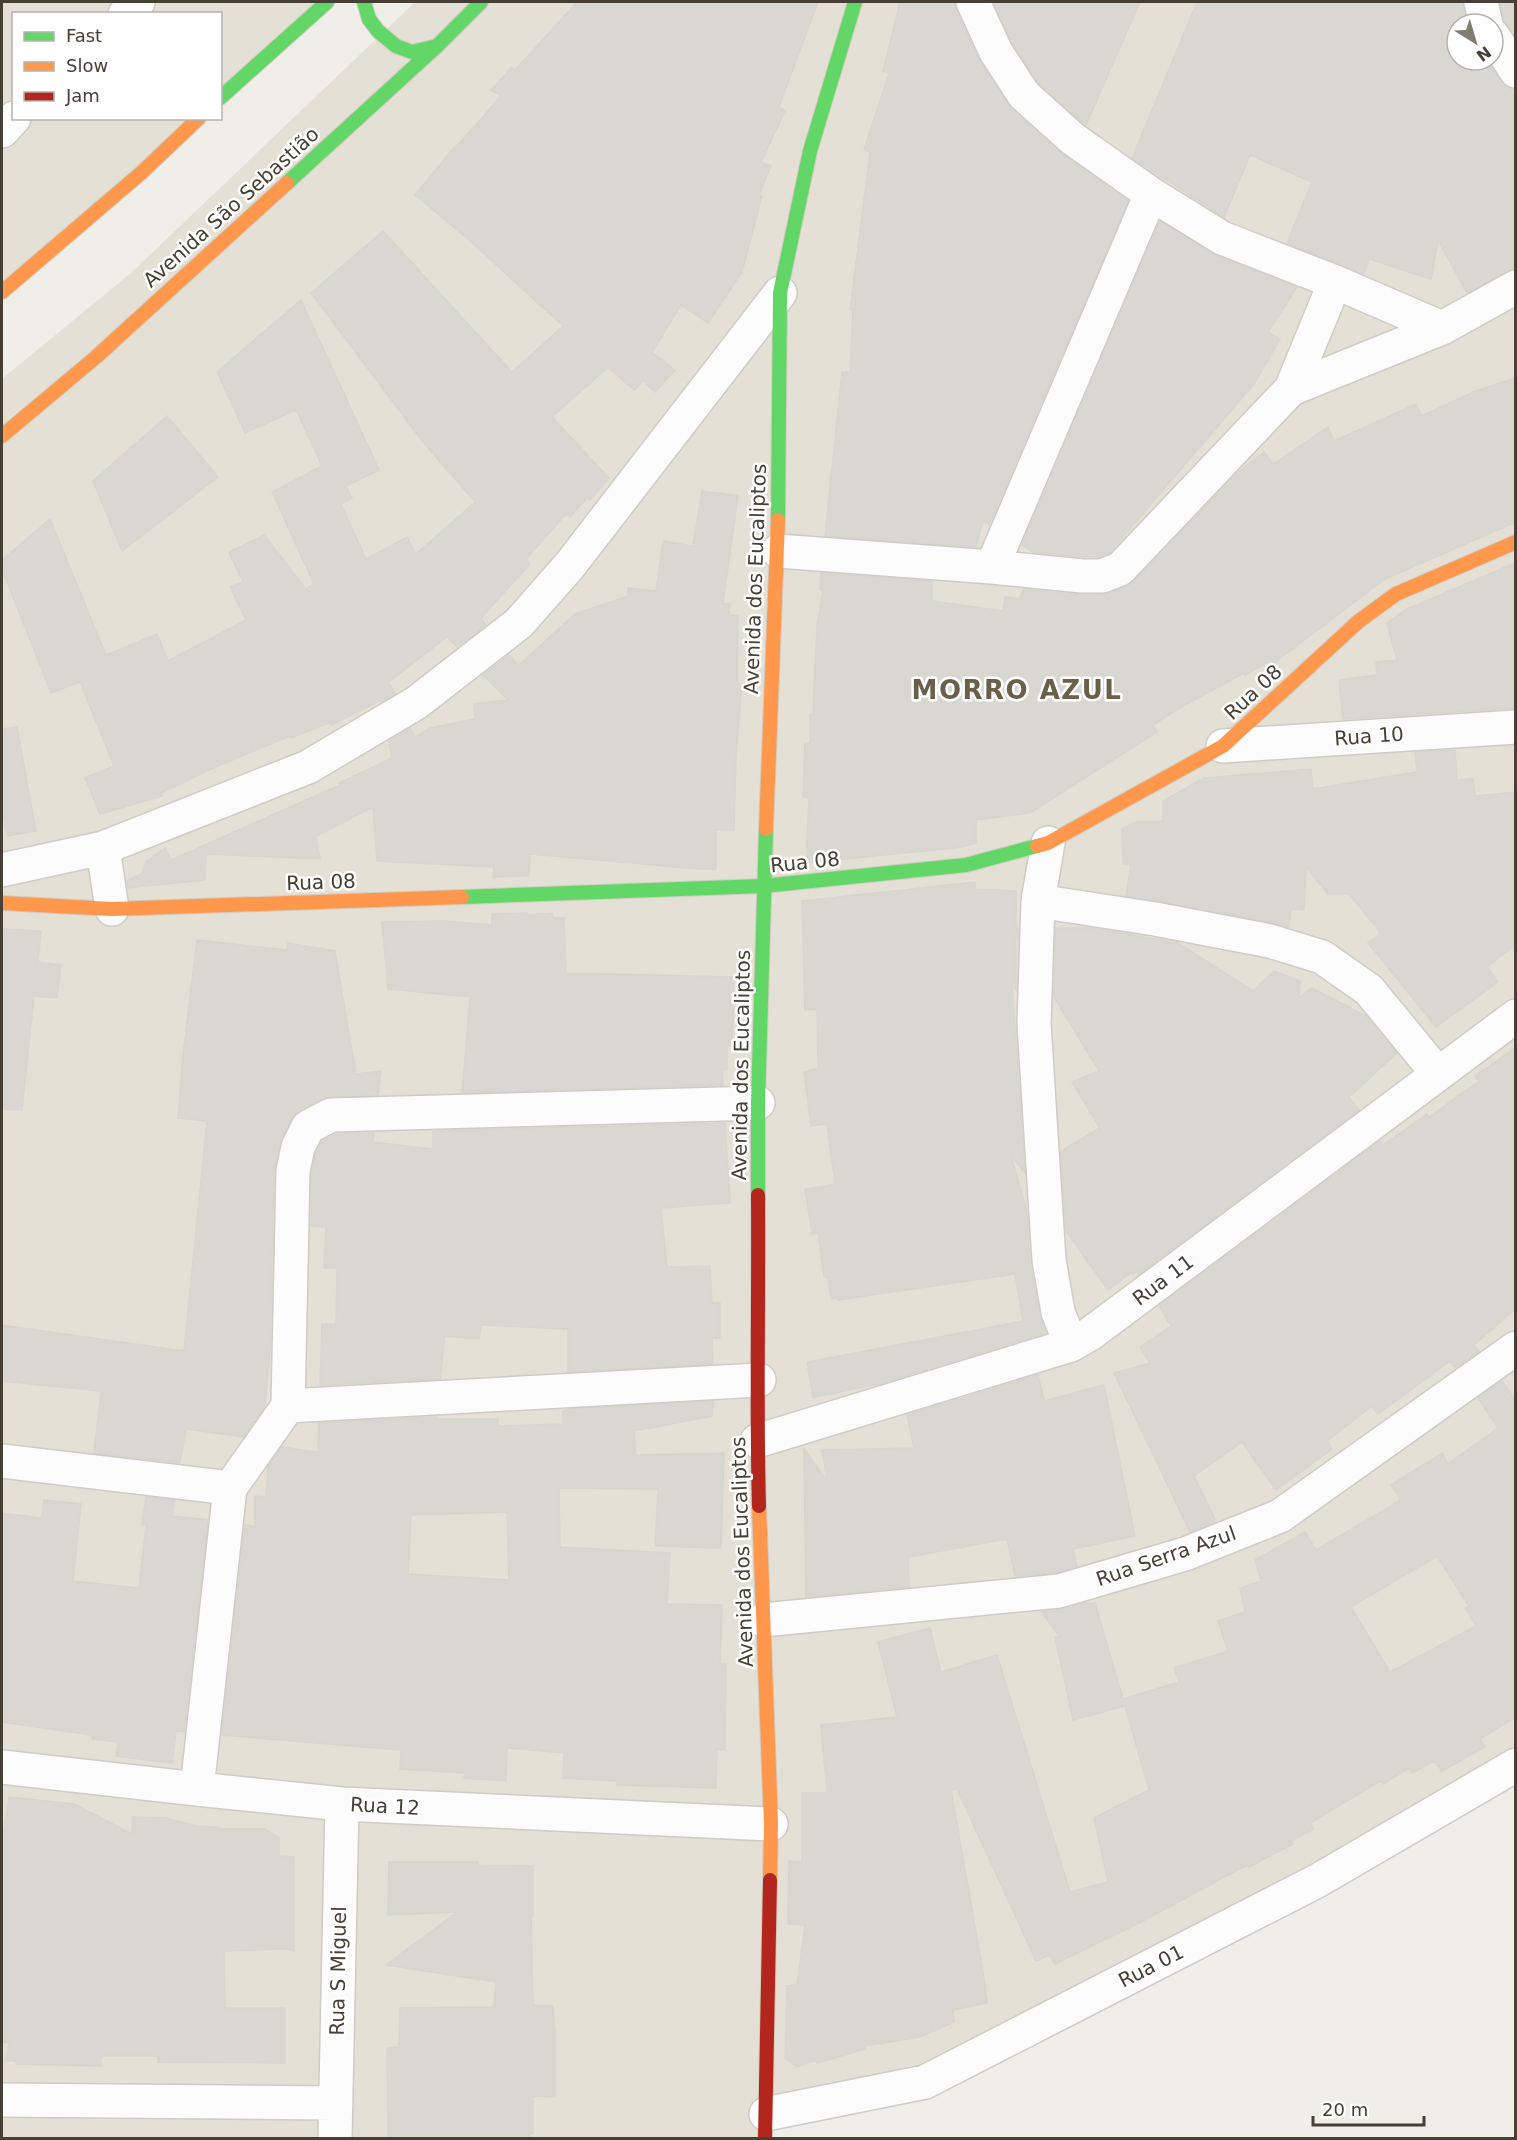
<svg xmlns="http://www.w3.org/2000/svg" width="1517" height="2140" font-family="'DejaVu Sans',sans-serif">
  <rect width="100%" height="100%" fill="#f0eee8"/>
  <path fill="#e4e0d5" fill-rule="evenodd" d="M2 2H327L221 98 220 14H14V118L199 119 2 292Z
    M415 2H1515V1765L925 2082 766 2113 765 2138H2V379L132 272ZM1457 24H1493V60H1457Z"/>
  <path fill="#d9d7d1" stroke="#d8d5ce" stroke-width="1.5" fill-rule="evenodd" d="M577 2H818L779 107 785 111 761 162 771 166 759 195 762 196 742 272 708 323 681 305 652 352 675 370 655 392 643 381 634 390 608 367 552 417 609 478 590 500 588 497 570 517 566 514 526 559 530 564 481 618 486 625 457 647 447 637 389 682 395 694 381 702V700L332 725 331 722 291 738 290 736 211 769 161 793 162 796 100 814 85 778 114 766 80 682 51 693 2 569V560L50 519 106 655 157 634 168 661 246 620 230 587 243 582 229 552 264 535 306 589 314 584 272 492 322 466 296 410 245 433 217 372 301 300 379 470 346 486 352 498 341 504 366 559 407 537 416 554 475 502 423 442 311 293 383 231 512 372 563 326 468 239 415 195 456 145 457 146 501 96 491 90 512 67 515 70Z
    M900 2H954L956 10 979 60 1011 109 1062 154 1128 201 989 525 983 521 976 547 825 536 842 372H850L853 311 850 310 870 152 864 150 889 73 883 71Z
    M993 2H1140L1086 125 1038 83 1012 43Z
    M1197 2H1463L1467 24H1457V60H1486L1501 82 1507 87 1515 89V267L1467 293 1438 240 1431 279 1369 259 1364 274 1287 243 1312 182 1250 155 1224 217 1132 158Z
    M1500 2H1515V36L1504 22Z
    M1160 221 1215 255 1297 287 1268 332 1280 339 1254 384 1109 553 1098 557H1083L1033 552 1022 545Z
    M1515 378V524L1509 525 1385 579 1274 663 1272 660 1245 675 1244 673 1176 710 1153 725 1157 732 1030 813 976 820V843L963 847 806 863 809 798 803 797 805 743H810V714H813L817 626 823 591 820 589 821 573 932 581V601L1003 611 1005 597 1019 599 1024 589 1080 595 1108 594 1134 582 1237 473 1264 452 1273 464 1328 427 1334 441 1416 404 1422 416 1473 392Z
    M167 416 218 477 122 551 93 481Z
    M702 491 738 496 723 603 730 604 729 615 738 616 737 684H742L736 755 734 830H716V869H699L530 854 529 876 493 877 494 867 377 861 373 807 316 836 320 859 206 854 205 880 128 888 127 881 141 874 147 861 165 848 171 860 340 785 339 783 392 758 389 741 410 728 415 738 430 728 475 719 474 704 508 700 483 675 509 655 518 666 575 614 628 596V588L656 591 663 541 693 546Z
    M1515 563V708L1343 719 1339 680 1377 675 1376 662 1397 660 1387 623 1405 610Z
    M17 727 36 831 7 836 2 804V729Z
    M1455 750 1457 780 1473 778 1475 796 1515 792V945L1487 967 1498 982 1436 1027 1368 943 1381 933 1349 894H1328L1306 867 1304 910 1291 909 1289 927 1274 923 1126 896 1131 864H1123L1122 829 1136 822 1163 821V801L1204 778 1311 769 1313 789 1417 772 1415 752Z
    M975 882V889L1016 891V928H1018V940L1016 937V990L1012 984 1025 1173 1011 1155 1027 1212 1030 1263 1040 1315 1046 1333 879 1384 813 1397 807 1362 1023 1321 1015 1274 838 1300 837 1298 831 1299 828 1277H824L818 1233 812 1234 805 1189 835 1184 827 1124 811 1126 804 1072 818 1068 817 1009 805 1010 802 901Z
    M527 913V915L552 913 553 918H564L566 973 734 977 732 1046H727V1069L722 1070 723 1085 462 1093 470 997 388 989 382 922 444 921 492 925V914Z
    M1056 928H1091L1178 943 1253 991 1274 971 1300 981 1299 998 1312 988 1366 1016 1397 1053 1349 1097 1359 1110 1139 1274 1137 1271 1133 1274 1132 1272 1108 1290 1066 1231 1061 1151 1100 1128 1072 1082 1099 1071 1054 997Z
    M2 929 41 931 38 962 61 965 57 998 34 996 22 1110 2 1109Z
    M197 940 287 950 288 943 335 951 356 1074 381 1071 378 1095 323 1098 299 1110 291 1119 280 1143 274 1170 270 1351 265 1406 243 1437 186 1429 180 1463 94 1453 101 1391 2 1381V1325L184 1351 207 1121 178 1118 183 1055Z
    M1515 1048V1309L1474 1345 1479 1351 1455 1368 1450 1361 1378 1414 1372 1406 1327 1441 1332 1449 1276 1490 1242 1442 1194 1476 1216 1521 1190 1532 1114 1373 1150 1363 1140 1347 1171 1326 1159 1306 1380 1141 1383 1145 1427 1114 1429 1117 1479 1081 1475 1076Z
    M725 1123 730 1203 661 1208 667 1267 710 1266 712 1303H720V1338H712L713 1364 568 1372V1329L481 1325 479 1339 445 1336 440 1379 320 1385 322 1324H336L337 1268H324L326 1227 311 1226 312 1173 316 1153 322 1141 336 1134 374 1133 373 1142 433 1149V1131Z
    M1038 1375 1044 1401 1104 1385 1135 1536 1073 1549 1077 1566 1055 1573 1015 1576 1007 1539 908 1557 909 1587 806 1597 804 1449 827 1480 822 1450 914 1448 907 1415Z
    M1502 1381 1515 1400V1717L1480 1739 1485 1747 1442 1771 1434 1761 1412 1773 1409 1768 1383 1784 1380 1781 1310 1823 1314 1829 1291 1841 1293 1844 1249 1867 1247 1865 1137 1924 1055 1964 1050 1955 1036 1961 957 1789 951 1790 986 1989H985L987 2003 953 2010 954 2022 920 2037 865 2046V2049L817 2063 816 2060 797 2067 785 2058 787 1986 797 1985 805 1925 788 1924 789 1861 802 1862V1793H827L821 1725 897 1717 878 1642 930 1628 941 1672 997 1655 1070 1892 1108 1882 1094 1818 1149 1790 1125 1706 1073 1720 1055 1637 1059 1636 1042 1612 1064 1609 1084 1603H1095L1123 1699 1179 1682 1174 1668 1228 1651 1218 1621 1245 1612 1240 1588 1261 1581 1255 1560 1305 1532 1316 1550 1401 1500 1391 1485 1442 1453 1448 1464 1498 1428 1478 1398ZM1437 1556 1469 1606 1465 1608 1476 1626 1390 1672 1351 1607Z
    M713 1401 712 1416 634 1431 636 1455 724 1453 721 1548 655 1546 658 1489 559 1488 560 1547 670 1553 667 1604 722 1605 720 1664H726L725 1750H717L716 1788 617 1785V1781L563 1778 564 1753 507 1748 506 1781 464 1778 465 1773 400 1769 401 1750 222 1735 245 1525 255 1527V1496L266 1497 268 1466 282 1447 318 1452 319 1423 436 1417 435 1419H498V1426L563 1424V1411L569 1409ZM507 1512 509 1580 408 1574 411 1515Z
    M146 1497 175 1500 172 1516 208 1520 184 1732 176 1731 172 1763 116 1756 118 1742 92 1739V1735L2 1722V1513L42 1518 44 1500 81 1504 73 1581 139 1588 146 1525H142Z
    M9 1797 74 1804 132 1834 133 1817 166 1818 196 1826 219 1827 218 1829H265L279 1838V1856L294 1857V1951L285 1949 224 1951 225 2008H285V2063L158 2062V2056H101V2066L16 2064V2061H6L9 2042 2 2043V1845Z
    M389 1862H478V1865L533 1866V1916H531L533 2005 553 2006 554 2027H555V2097L533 2096V2134H530V2139H392L388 2137 387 2048 399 2047 400 2008 494 2007 496 1982 386 1965 457 1912 388 1915Z"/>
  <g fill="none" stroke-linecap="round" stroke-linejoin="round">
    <g stroke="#ceccc6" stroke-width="36">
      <path id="street" d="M973 2 996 52 1024 95 1073 139 1151 194 1222 238 1335 282 1442 328
        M1481 2 1486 24
        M125 14 138 2
        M1493 36 1516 71
        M2 131 14 118
        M1291 389 1335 282
        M778 551 992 567 1082 576H1102L1120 569 1291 389 1442 328 1516 287
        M992 567 1151 194
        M1223 746 1516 727
        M1048 843 1038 901 1034 1024 1049 1260 1058 1312 1071 1345
        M103 848 112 909
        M2 870 103 848 308 767 416 703 519 623 570 565 780 293
        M1038 901 1155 919 1270 941 1322 957 1369 990 1438 1074
        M288 1406 759 1380
        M757 1441 1071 1345 1090 1334 1516 1016
        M2 1461 230 1488
        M763 1620 1059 1591 1185 1554 1280 1516 1516 1348
        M2 1767 197 1789 342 1804 771 1824
        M197 1789 230 1488 288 1406 293 1171 298 1147 308 1127 331 1115 758 1103
        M2 2100 336 2103
        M766 2114 925 2082 1317 1881 1516 1765
        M335 2138 342 1804"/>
    </g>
    <g stroke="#d0ccbf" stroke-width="16">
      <path id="fast" d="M364 2 369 19 378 31 396 46 412 52 437 46
        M220 98 327 2
        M287 183 437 46 481 2
        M778 520 780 293 810 151 855 2
        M462 897 763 886 966 865 1037 846
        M758 1195V1103L766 829"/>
    </g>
    <g stroke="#d0ccbf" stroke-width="16">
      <path id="slow" d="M2 292 141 173 199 118
        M2 436 96 357 287 183
        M766 829 778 520
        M1037 846 1048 843 1223 746 1359 621 1396 594 1516 542
        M2 903 112 909 462 897
        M759 1506 771 1824 770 1880"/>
    </g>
    <g stroke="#d0ccbf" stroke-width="16">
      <path id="jam" d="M758 1195C759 1299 756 1403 759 1506
        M765 2138 770 1880"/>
    </g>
    <use href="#street" stroke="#fdfcfc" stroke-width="33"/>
    <use href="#fast" stroke="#63d668" stroke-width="14"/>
    <use href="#slow" stroke="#ff974d" stroke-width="14"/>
    <use href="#jam" stroke="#b3261e" stroke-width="14"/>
  </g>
  <g text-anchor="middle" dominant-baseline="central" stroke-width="5" stroke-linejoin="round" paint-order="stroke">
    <g font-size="20" fill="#464034" stroke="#fff">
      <text transform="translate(231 207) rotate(-42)">Avenida São Sebastião</text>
      <text transform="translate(755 579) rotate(-88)">Avenida dos Eucaliptos</text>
      <text transform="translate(1253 692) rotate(-43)">Rua 08</text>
      <text transform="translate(1369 736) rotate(-4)">Rua 10</text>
      <text transform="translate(805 862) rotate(-6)">Rua 08</text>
      <text transform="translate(321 882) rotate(-2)">Rua 08</text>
      <text transform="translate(741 1065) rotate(-89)">Avenida dos Eucaliptos</text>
      <text transform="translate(1163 1280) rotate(-37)">Rua 11</text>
      <text transform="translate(742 1552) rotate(-92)">Avenida dos Eucaliptos</text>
      <text transform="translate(1166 1556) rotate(-19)">Rua Serra Azul</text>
      <text transform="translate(385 1806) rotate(3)">Rua 12</text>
      <text transform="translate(1151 1966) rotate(-27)">Rua 01</text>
      <text transform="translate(338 1971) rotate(-89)">Rua S Miguel</text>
    </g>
    <g font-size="26" font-weight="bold" letter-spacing="1.5" fill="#695f4b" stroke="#fff">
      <text x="1017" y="690">MORRO AZUL</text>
    </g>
  </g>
  <rect width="1517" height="2140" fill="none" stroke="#464034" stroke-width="6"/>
  <rect x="12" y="12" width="210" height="108" fill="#ffffff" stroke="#b5b3ae" stroke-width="1.5"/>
  <rect x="24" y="32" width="30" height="9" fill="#63d668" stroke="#b5b3ae" stroke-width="1.5"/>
  <text x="66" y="42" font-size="18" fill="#464034">Fast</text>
  <rect x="24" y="62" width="30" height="9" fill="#ff974d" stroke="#b5b3ae" stroke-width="1.5"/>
  <text x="66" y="72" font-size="18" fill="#464034">Slow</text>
  <rect x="24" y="92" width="30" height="9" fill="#b3261e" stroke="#b5b3ae" stroke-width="1.5"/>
  <text x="66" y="102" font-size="18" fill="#464034">Jam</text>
  <g transform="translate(1475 42) rotate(143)"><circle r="28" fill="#ffffff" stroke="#b5b3ae" stroke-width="1.5"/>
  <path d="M0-4.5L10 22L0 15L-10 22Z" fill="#827d73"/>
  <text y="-9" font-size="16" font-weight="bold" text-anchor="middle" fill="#464034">N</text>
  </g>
  <path d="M1313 2116v9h111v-9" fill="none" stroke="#464034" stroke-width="3"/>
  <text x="1322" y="2116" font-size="18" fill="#464034" stroke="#ffffff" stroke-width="4.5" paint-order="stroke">20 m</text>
</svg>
